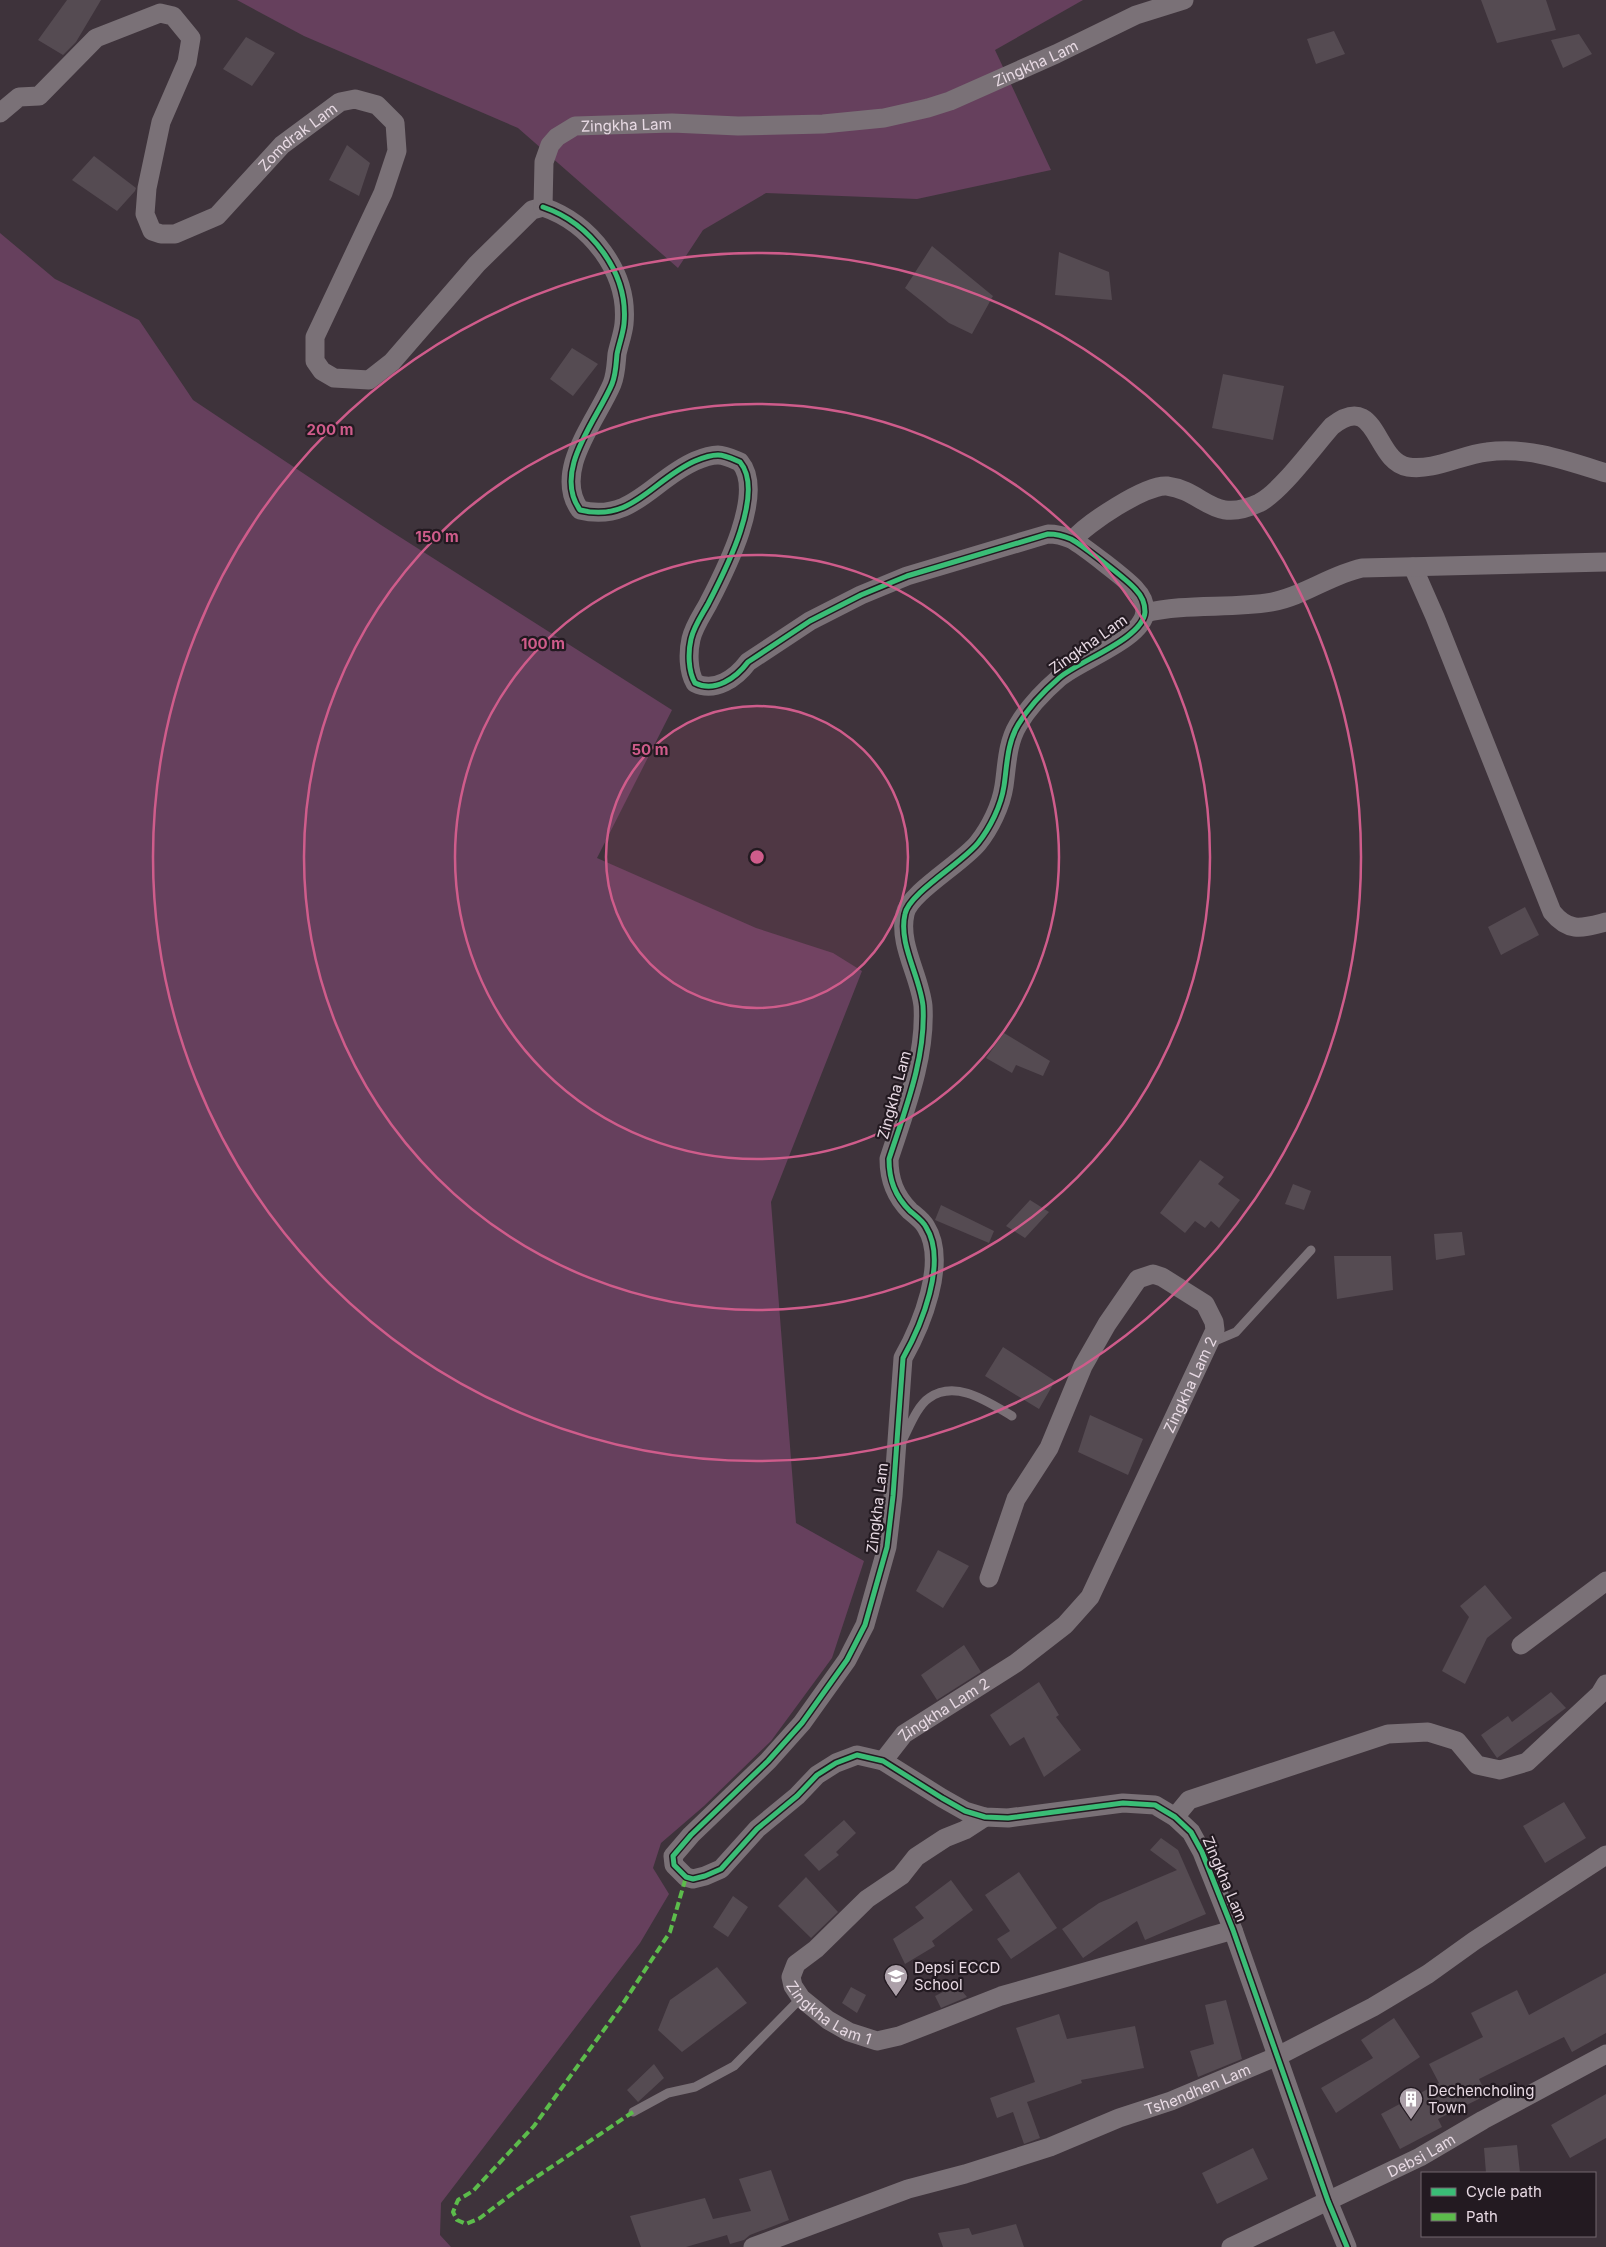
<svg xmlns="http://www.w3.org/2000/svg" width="1606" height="2247" font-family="Inter,sans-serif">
  <rect width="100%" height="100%" fill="#3e333b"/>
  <path fill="#66405d" d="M237 0H1083L995 50 1051 170 917 199 766 193 703 230 678 268 518 128 304 36Z
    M0 233 55 279 139 320 193 400 381 525 672 710 597 858 756 928 833 953 862 971 771 1202 796 1523 864 1561 832 1658 771 1741 704 1806 661 1843 653 1868 669 1894 640 1943 441 2203 440 2235 451 2247H0Z"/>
  <path fill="#554b52" d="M67 0H101L76 42 63 55 38 40Z
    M1481 0H1546L1556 30 1497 43Z
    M1334 31 1345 54 1316 64 1307 39Z
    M1579 34 1592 54 1563 68 1551 40Z
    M246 37 275 53 252 86 223 69Z
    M347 145 370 163 359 196 329 180Z
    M94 156 136 188 135 191 117 211 72 180Z
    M932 246 993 296 972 334 949 323 905 288Z
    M1059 252 1109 272 1112 300 1055 295Z
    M572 348 598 364 573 396 550 379Z
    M1223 374 1284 386 1273 440 1212 428Z
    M1525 907 1539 935 1501 955 1488 927Z
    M1004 1033 1050 1061 1043 1076 1016 1065 1012 1073 986 1058Z
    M1200 1160 1224 1177 1218 1184 1240 1200 1219 1228 1211 1221 1205 1228 1195 1221 1185 1233 1160 1213Z
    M1293 1184 1311 1191 1304 1210 1285 1204Z
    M1030 1200 1049 1212 1025 1238 1006 1226Z
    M941 1205 994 1231 989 1243 935 1220Z
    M1462 1232 1465 1255 1436 1260 1434 1234Z
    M1334 1256H1391L1393 1290 1337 1299Z
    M1003 1347 1055 1381 1039 1409 985 1376Z
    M1090 1415 1143 1439 1128 1475 1078 1452Z
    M938 1550 969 1566 943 1608 916 1591Z
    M1485 1585 1512 1618 1487 1638 1465 1684 1442 1671 1469 1617 1460 1606Z
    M964 1645 981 1672 937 1700 921 1675Z
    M1039 1682 1059 1715 1056 1717 1081 1750 1044 1777 1024 1737 1010 1746 990 1715Z
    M1551 1692 1566 1708 1497 1758 1481 1735 1508 1716 1512 1722Z
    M1564 1802 1586 1838 1545 1863 1523 1826Z
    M844 1820 856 1833 836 1852 839 1855 819 1871 804 1855Z
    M1161 1838 1178 1850 1206 1914 1145 1940 1137 1921 1083 1958 1062 1929 1099 1903 1177 1870 1150 1850Z
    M1019 1872 1057 1928 1011 1959 997 1939 1010 1931 985 1895Z
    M806 1877 838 1912 811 1938 778 1906Z
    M951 1880 973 1910 932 1941 935 1946 905 1964 893 1939 924 1918 915 1907Z
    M733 1896 748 1907 728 1937 713 1927Z
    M717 1967 747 2003 682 2052 658 2030 670 2000Z
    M1606 1973V2033L1572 2052 1564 2037 1479 2079 1487 2095 1438 2119 1442 2127 1400 2149 1381 2114 1439 2083 1429 2064 1483 2037 1471 2013 1517 1990 1529 2015Z
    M952 1979 967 1997 941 2008 935 1996 943 1992 939 1986Z
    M851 1987 866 1995 857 2013 842 2003Z
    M1226 2000 1242 2059 1198 2077 1190 2051 1214 2044 1205 2005Z
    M1059 2014 1067 2039 1135 2026 1144 2068 1081 2080 1082 2083 1027 2102 1040 2138 1024 2144 1013 2112 997 2118 990 2098 1035 2082 1016 2028Z
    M1394 2018 1420 2057 1336 2113 1321 2088 1373 2058 1361 2040Z
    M654 2064 664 2078 638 2102 627 2090Z
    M1606 2094V2138L1570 2158 1551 2125Z
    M1517 2145 1520 2173H1486L1484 2148Z
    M1253 2148 1268 2179 1217 2204 1202 2173Z
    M771 2170 789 2220 750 2235 744 2240 730 2244 727 2235 686 2247H641L630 2216 705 2198 713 2219 751 2211 739 2179Z
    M1016 2224 1024 2247H943L938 2233 969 2228 972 2235Z"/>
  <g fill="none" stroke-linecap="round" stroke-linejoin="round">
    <path stroke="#7a7177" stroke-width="9" d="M1210 1343 1236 1332 1311 1250
      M902 1441C909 1428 917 1406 929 1398 956 1379 988 1402 1012 1416
      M633 2112 668 2093 695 2087 734 2066 801 1998"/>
    <g stroke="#7a7177" stroke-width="19">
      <path id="s1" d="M0 113 19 97 39 96 96 38 160 13 173 16 191 38 187 62 161 122 147 188 145 214 152 231 161 234H175L217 216 282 145 340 102 355 99 377 105 395 123 397 151 383 193 315 337V361L322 371 334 378 369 380 392 362 477 264 532 210 543 207"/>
      <path d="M543 207C590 223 629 272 624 324 623 334 619 344 617 354 616 364 616 374 612 384 597 420 552 471 580 510 632 523 652 480 695 461 702 458 710 455 718 455 725 455 733 459 740 462 766 493 724 573 708 604 702 615 694 626 691 639 688 652 688 671 695 683 715 693 736 678 748 662L810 621 861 595 907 576 1048 534C1056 534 1064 536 1071 539 1082 545 1129 581 1136 590 1142 596 1145 604 1145 612 1143 639 1078 661 1059 678 1044 691 1028 708 1018 725 1007 743 1007 766 1004 786 1001 806 990 828 978 843 962 863 909 893 905 914 898 944 920 976 923 1006 926 1058 905 1110 889 1159 889 1180 895 1196 910 1211 916 1216 923 1221 926 1227 948 1262 921 1326 903 1358L893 1496 887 1547 865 1625 847 1660 802 1723 768 1761 691 1835 673 1856 674 1865 686 1877 693 1879 705 1876 721 1869 757 1829 797 1796 817 1775 836 1763 857 1755 883 1761 942 1798 965 1811 985 1817 1008 1818 1123 1803 1155 1805 1175 1817 1191 1832 1202 1852 1233 1930 1328 2201 1347 2247"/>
      <path id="s2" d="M543 207 544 162 550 145 557 137 575 126 672 123 738 126 823 124 884 118 928 108 950 101 1056 54 1136 15 1184 0"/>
      <path d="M1073 540C1086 524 1146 484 1167 486 1205 491 1212 525 1259 503 1281 492 1314 446 1332 426 1378 390 1374 462 1408 467 1434 471 1461 455 1487 452 1527 446 1568 461 1606 473"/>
      <path d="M1413 567 1435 617 1552 912C1569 933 1582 928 1606 922"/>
      <path d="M1145 613C1186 603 1230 609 1272 602 1304 596 1330 575 1362 568L1606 562"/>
      <path d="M1521 1645 1606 1581"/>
      <path id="s3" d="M883 1761 904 1734 1016 1663 1065 1625 1090 1597 1215 1330 1214 1322 1205 1304 1162 1277 1153 1274 1138 1279 1107 1324 1083 1366 1049 1448 1016 1499 989 1578"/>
      <path id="s4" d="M985 1817 965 1830 945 1838 916 1857 901 1876 867 1899 816 1949 796 1964 791 1977 793 1986 801 1998 828 2020 849 2032 877 2041 899 2036 1001 1996 1233 1930"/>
      <path d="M1175 1817 1189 1800 1388 1734 1428 1732 1457 1741 1477 1765 1500 1770 1527 1762 1600 1694 1606 1684"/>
      <path id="s5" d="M753 2247 908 2189 965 2174 1050 2147 1119 2118 1171 2101 1278 2056 1373 2007 1428 1974 1474 1941 1606 1855"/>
      <path id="s6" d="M1231 2247 1420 2157 1483 2120 1606 2054"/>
    </g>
    <path stroke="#5cbc4b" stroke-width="4" stroke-dasharray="8 4" stroke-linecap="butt" d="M633 2112 517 2190 480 2218 466 2224 457 2220 453 2212 458 2200 473 2191 534 2126 622 2005 670 1932 686 1877"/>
    <g stroke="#231a21" stroke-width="8">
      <path id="cycleway" d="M543 207C590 223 629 272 624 324 623 334 619 344 617 354 616 364 616 374 612 384 597 420 552 471 580 510 632 523 652 480 695 461 702 458 710 455 718 455 725 455 733 459 740 462 766 493 724 573 708 604 702 615 694 626 691 639 688 652 688 671 695 683 715 693 736 678 748 662L810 621 861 595 907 576 1048 534C1056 534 1064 536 1071 539 1082 545 1129 581 1136 590 1142 596 1145 604 1145 612 1143 639 1078 661 1059 678 1044 691 1028 708 1018 725 1007 743 1007 766 1004 786 1001 806 990 828 978 843 962 863 909 893 905 914 898 944 920 976 923 1006 926 1058 905 1110 889 1159 889 1180 895 1196 910 1211 916 1216 923 1221 926 1227 948 1262 921 1326 903 1358L893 1496 887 1547 865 1625 847 1660 802 1723 768 1761 691 1835 673 1856 674 1865 686 1877 693 1879 705 1876 721 1869 757 1829 797 1796 817 1775 836 1763 857 1755 883 1761 942 1798 965 1811 985 1817 1008 1818 1123 1803 1155 1805 1175 1817 1191 1832 1202 1852 1233 1930 1328 2201 1347 2247"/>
    </g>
    <use href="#cycleway" stroke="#3abd76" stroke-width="5"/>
  </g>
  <circle cx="757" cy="857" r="151" fill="#cf5c8b" fill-opacity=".12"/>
  <g fill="none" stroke="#cf5c8b" stroke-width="2.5">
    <circle cx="757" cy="857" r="151"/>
    <circle cx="757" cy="857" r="302"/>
    <circle cx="757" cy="857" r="453"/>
    <circle cx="757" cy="857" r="604"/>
  </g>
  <defs>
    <g id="school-pin" transform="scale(1.25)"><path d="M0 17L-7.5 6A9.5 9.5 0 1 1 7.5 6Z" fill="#aca0a9" stroke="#231a21"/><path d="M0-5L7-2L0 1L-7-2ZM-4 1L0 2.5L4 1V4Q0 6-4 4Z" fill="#fff"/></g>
    <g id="building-pin" transform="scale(1.25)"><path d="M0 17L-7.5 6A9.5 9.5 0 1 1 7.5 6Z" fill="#aca0a9" stroke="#231a21"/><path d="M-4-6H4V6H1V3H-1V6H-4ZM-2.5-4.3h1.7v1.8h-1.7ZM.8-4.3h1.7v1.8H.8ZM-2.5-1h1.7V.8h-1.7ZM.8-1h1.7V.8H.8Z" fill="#fff"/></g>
  </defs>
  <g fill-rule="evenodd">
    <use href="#school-pin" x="896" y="1976"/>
    <use href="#building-pin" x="1411" y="2099"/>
  </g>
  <g text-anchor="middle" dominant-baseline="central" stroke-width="4.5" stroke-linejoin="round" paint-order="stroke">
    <g font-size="15" fill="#e8dae4" stroke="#231a21">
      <text stroke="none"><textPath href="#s2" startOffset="566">Zingkha Lam</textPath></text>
      <text stroke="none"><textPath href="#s2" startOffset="146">Zingkha Lam</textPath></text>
      <text stroke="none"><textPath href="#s1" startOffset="621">Zomdrak Lam</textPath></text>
      <text transform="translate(1088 644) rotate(-35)">Zingkha Lam</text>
      <text transform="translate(894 1095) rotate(-75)">Zingkha Lam</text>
      <text stroke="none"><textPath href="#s3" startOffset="501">Zingkha Lam 2</textPath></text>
      <text transform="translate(877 1508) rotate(-83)">Zingkha Lam</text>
      <text stroke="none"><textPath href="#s3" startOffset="81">Zingkha Lam 2</textPath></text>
      <text transform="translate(1225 1879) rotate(67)">Zingkha Lam</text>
      <text stroke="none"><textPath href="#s4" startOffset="311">Zingkha Lam 1</textPath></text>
      <text stroke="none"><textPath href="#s5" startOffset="472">Tshendhen Lam</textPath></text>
      <text stroke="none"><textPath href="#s6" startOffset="211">Debsi Lam</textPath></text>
    </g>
    <g font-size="15" fill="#e8dae4" stroke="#231a21" text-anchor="start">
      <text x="914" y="1967">Depsi ECCD<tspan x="914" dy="17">School</tspan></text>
      <text x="1428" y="2090">Dechencholing<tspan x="1428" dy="17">Town</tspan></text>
    </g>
  </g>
  <circle cx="757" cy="857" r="8" fill="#cf5c8b" stroke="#231a21" stroke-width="2.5"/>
  <g font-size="15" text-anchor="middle" font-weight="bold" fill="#cf5c8b" stroke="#231a21" stroke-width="4.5" stroke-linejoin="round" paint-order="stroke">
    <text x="330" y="435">200 m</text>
    <text x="437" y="542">150 m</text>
    <text x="543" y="649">100 m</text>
    <text x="650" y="755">50 m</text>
  </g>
  <rect x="1421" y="2172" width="175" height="65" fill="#231a21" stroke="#72676f"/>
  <rect x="1431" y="2188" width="25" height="8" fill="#3abd76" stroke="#72676f"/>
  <text x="1466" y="2197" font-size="15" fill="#e8dae4">Cycle path</text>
  <rect x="1431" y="2213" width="25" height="8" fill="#5cbc4b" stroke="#72676f"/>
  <text x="1466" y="2222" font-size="15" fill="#e8dae4">Path</text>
</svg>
